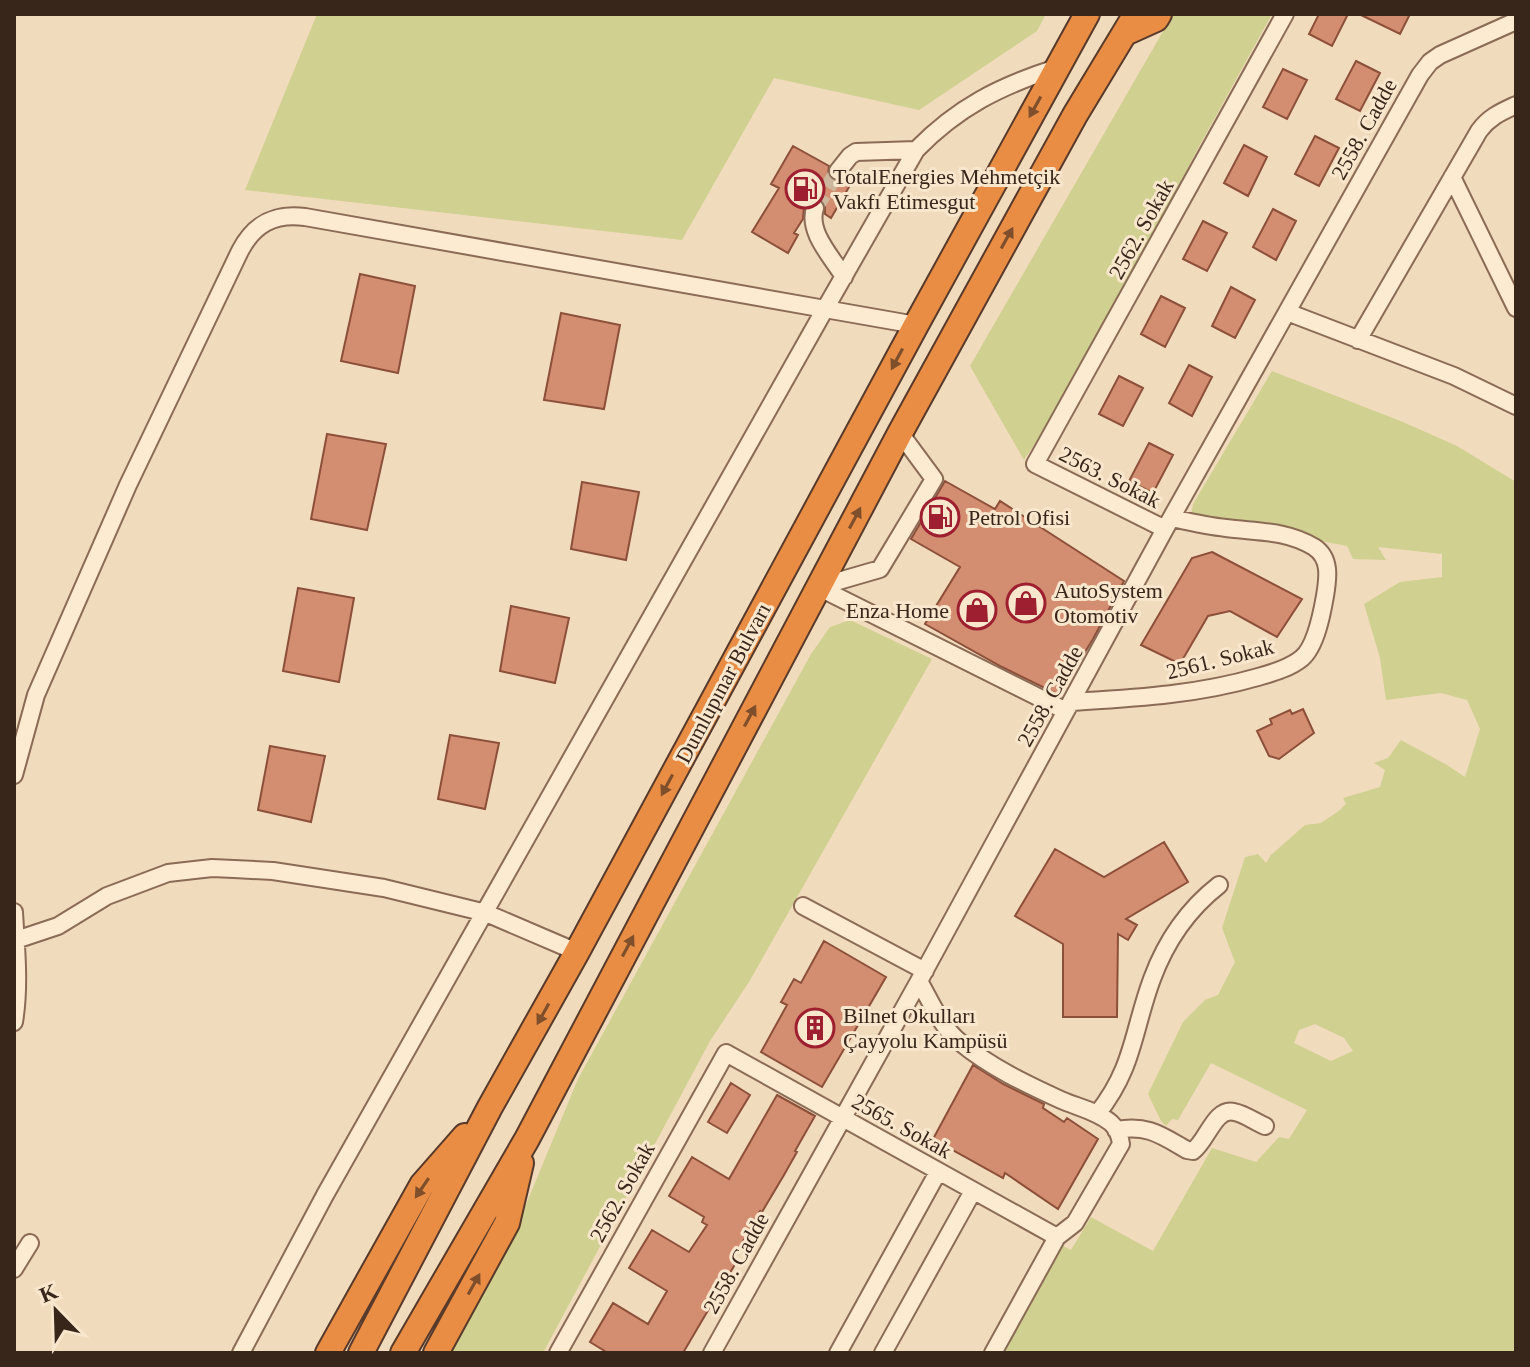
<svg xmlns="http://www.w3.org/2000/svg" width="1530" height="1367" font-family="'Times New Roman',serif">
  <rect width="100%" height="100%" fill="#f1dbbd"/>
  <path fill="#d0d090" fill-rule="evenodd" d="M317 14H1046L1037 31 919 110 774 78 682 240 245 190Z
    M1173 14H1272L1196 152 1129 285 1068 394 1024 460 970 366Z
    M1272 371 1403 422 1457 446 1516 482V1353H1001L1059 1244 1071 1250 1091 1217 1153 1251 1212 1148 1256 1162 1279 1137 1289 1139 1307 1110 1211 1063 1178 1120 1172 1119 1166 1126 1161 1121 1148 1094 1183 1022 1205 1000 1218 995 1235 962 1222 928 1245 857 1258 854 1266 863 1271 855 1305 825 1321 823 1340 810 1346 804 1343 798 1380 787 1385 770 1374 763 1388 758 1401 740 1447 765 1465 777 1480 729 1467 700 1441 693 1386 700 1380 658 1364 604 1400 582 1442 577V554L1378 547 1386 560 1353 559 1347 546 1191 516 1193 504ZM1315 1024 1344 1038 1353 1051 1331 1061 1294 1043 1299 1030Z
    M850 620 932 659 749 982 710 1041 543 1353H448L520 1219 578 1079 811 654 830 627Z"/>
  <path fill="#d38d70" stroke="#8c4f39" stroke-width="2" d="M1319 14H1348L1332 46 1309 34Z
    M1359 14H1410L1400 34Z
    M1356 61 1380 73 1360 111 1336 99Z
    M1283 69 1307 80 1287 119 1263 107Z
    M1315 136 1339 148 1319 186 1295 174Z
    M1244 145 1267 157 1248 196 1224 183Z
    M793 146 829 166 828 174 832 180 841 181 848 177 853 180 831 218 825 214V205L821 199 816 197 807 200 804 206 803 219 794 233 798 235 788 253 752 232 779 188 771 184Z
    M1273 209 1296 221 1276 260 1253 247Z
    M1203 221 1227 233 1207 271 1183 259Z
    M360 274 415 286 398 373 341 361Z
    M1231 287 1255 300 1235 338 1212 326Z
    M1161 296 1185 308 1165 347 1141 334Z
    M561 313 620 325 604 409 544 400Z
    M1189 365 1212 377 1192 416 1169 403Z
    M1119 376 1143 388 1123 426 1099 414Z
    M327 434 386 444 367 530 311 519Z
    M1149 443 1173 455 1153 493 1129 481Z
    M945 481 995 509 1000 501 1124 581 1093 639 1059 695 1002 667 925 624 960 567 911 539Z
    M582 482 639 492 626 560 571 549Z
    M1212 552 1302 599 1277 637 1230 611 1208 616 1180 664 1141 645 1192 558Z
    M298 588 354 598 339 682 283 671Z
    M511 606 569 618 555 683 500 671Z
    M1303 709 1314 733 1279 759 1269 756 1257 731 1272 724 1270 719 1290 710 1292 714Z
    M450 735 499 743 485 809 438 799Z
    M270 746 325 756 311 822 258 810Z
    M1164 842 1188 882 1126 919 1137 925 1128 940 1118 934 1117 1017H1063V944L1015 916 1055 849 1104 877Z
    M824 941 886 977 822 1087 761 1052 787 1005 781 1002 794 979 801 983Z
    M973 1065 1003 1084 1044 1104 1043 1108 1064 1122 1067 1118 1098 1139 1058 1209 1005 1173 1003 1178 933 1139Z
    M731 1083 750 1095 727 1133 708 1122Z
    M777 1095 815 1116 795 1151 797 1152 784 1175 762 1212 760 1211 733 1259 737 1261 683 1353H608L590 1342 613 1303 648 1324 667 1291 629 1268 652 1230 689 1252 707 1225 702 1222 704 1217 669 1196 692 1157 729 1179Z"/>
  <g fill="none" stroke-linecap="round" stroke-linejoin="round">
    <path stroke="#ccb79d" stroke-width="16" stroke-dasharray="16 8" stroke-linecap="butt" d="M815 208 838 171"/>
    <g stroke="#8b6b55" stroke-width="20">
      <path id="minor" d="M838 171 850 156 856 152 916 150
        M1452 177 1516 308
        M815 208C807 232 832 257 844 277
        M1287 312 1454 376 1516 406
        M1358 340 1479 131C1489 117 1501 112 1516 105
        M1165 529 1035 464 1285 14
        M818 587 1066 711
        M818 587 880 569 934 479 900 433
        M1072 702C1135 698 1196 695 1258 677 1272 673 1290 668 1302 658 1316 646 1322 613 1325 596 1328 578 1331 558 1314 547 1286 530 1256 532 1226 528 1207 526 1190 522 1172 518
        M14 775 36 695 128 485 240 251C254 224 274 213 305 217L825 309 916 150C958 107 1000 86 1056 68
        M803 906 925 971
        M14 912C16 948 20 986 14 1022
        M16 940 58 926 107 896 168 873 212 868 234 869 273 871 384 888 486 913 577 952
        M919 981C931 1002 941 1027 960 1042 990 1067 1026 1084 1061 1100 1077 1107 1097 1111 1111 1123 1118 1129 1120 1136 1121 1144L1075 1223 1057 1237 993 1353
        M1097 1114C1134 1068 1133 1030 1152 979 1166 941 1187 910 1219 885
        M1116 1130C1147 1124 1161 1135 1187 1150L1193 1151C1207 1141 1215 1107 1234 1112 1245 1114 1255 1122 1265 1126
        M14 1269 30 1243
        M241 1353 325 1195 825 309 916 325
        M558 1353 726 1053 1057 1237
        M712 1353 919 981 1165 529 1420 75 1430 62 1440 55 1516 21
        M838 1353 938 1172
        M883 1353 973 1191"/>
    </g>
    <g stroke="#583a2a" stroke-width="28">
      <path id="highway" d="M1125 33 1156 19 1159 14
        M328 1353 422 1185 465 1136
        M361 1353 490 1107 577 952 916 325 1087 14
        M403 1353 527 1139 900 433 1075 115 1136 14
        M436 1353 507 1223 521 1163"/>
    </g>
    <use href="#minor" stroke="#fcead1" stroke-width="16"/>
    <use href="#highway" stroke="#e98d45" stroke-width="24"/>
  </g>
  <defs><path id="oneway-solid" d="M-6-.8H1V-3.2L6.5 0L1 3.2V.8H-6Z" transform="scale(2)"/></defs>
  <g fill="#7f4f2c">
    <use href="#oneway-solid" transform="translate(1035 107) rotate(119)"/>
    <use href="#oneway-solid" transform="translate(1007 238) rotate(-61)"/>
    <use href="#oneway-solid" transform="translate(897 359) rotate(118)"/>
    <use href="#oneway-solid" transform="translate(855 518) rotate(-62)"/>
    <use href="#oneway-solid" transform="translate(750 716) rotate(-62)"/>
    <use href="#oneway-solid" transform="translate(667 785) rotate(118)"/>
    <use href="#oneway-solid" transform="translate(628 946) rotate(-62)"/>
    <use href="#oneway-solid" transform="translate(543 1014) rotate(119)"/>
    <use href="#oneway-solid" transform="translate(422 1188) rotate(124)"/>
    <use href="#oneway-solid" transform="translate(474 1284) rotate(-61)"/>
  </g>
  <defs>
    <g id="fuel-ring" transform="scale(2)"><circle r="9.5" fill="#f8e7cd" stroke="#9e2030" stroke-width="1.5"/><path d="M-5.5-6h7V0h2V4h1.3V-2.5L3-4.5l.8-.8L6-3V5H2.5V1h-1V6h-7ZM-4.2-4.7v3.2H.2V-4.7Z" fill="#9e2030"/></g>
    <g id="shop-ring" transform="scale(2)"><circle r="9.5" fill="#f8e7cd" stroke="#9e2030" stroke-width="1.5"/><path d="M-5-2.5h2.3a2.7 3.5 0 0 1 5.4 0H5L5.5 6h-11ZM-1.5-2.5h3a1.5 2.3 0 0 0-3 0Z" fill="#9e2030"/></g>
    <g id="building-ring" transform="scale(2)"><circle r="9.5" fill="#f8e7cd" stroke="#9e2030" stroke-width="1.5"/><path d="M-4-6H4V6H1V3H-1V6H-4ZM-2.5-4.3h1.7v1.8h-1.7ZM.8-4.3h1.7v1.8H.8ZM-2.5-1h1.7V.8h-1.7ZM.8-1h1.7V.8H.8Z" fill="#9e2030"/></g>
  </defs>
  <g fill-rule="evenodd">
    <use href="#fuel-ring" x="805" y="189"/>
    <use href="#fuel-ring" x="940" y="517"/>
    <use href="#shop-ring" x="1026" y="603"/>
    <use href="#shop-ring" x="977" y="610"/>
    <use href="#building-ring" x="815" y="1028"/>
  </g>
  <g text-anchor="middle" dominant-baseline="central" stroke-width="6" stroke-linejoin="round" paint-order="stroke">
    <g font-size="22" fill="#39261b" stroke="#f8e7cd">
      <text transform="translate(1364 129) rotate(-61)">2558. Cadde</text>
      <text transform="translate(1141 229) rotate(-61)">2562. Sokak</text>
      <text transform="translate(1110 477) rotate(27)">2563. Sokak</text>
      <text transform="translate(1220 659) rotate(-14)">2561. Sokak</text>
      <text transform="translate(723 683) rotate(-62)">Dumlupınar Bulvarı</text>
      <text transform="translate(1050 696) rotate(-61)">2558. Cadde</text>
      <text transform="translate(902 1126) rotate(29)">2565. Sokak</text>
      <text transform="translate(622 1192) rotate(-61)">2562. Sokak</text>
      <text transform="translate(736 1263) rotate(-61)">2558. Cadde</text>
    </g>
    <g font-size="22" fill="#39261b" stroke="#f8e7cd" text-anchor="start">
      <text x="833" y="176">TotalEnergies Mehmetçik<tspan x="833" dy="25">Vakfı Etimesgut</tspan></text>
      <text x="968" y="517">Petrol Ofisi</text>
      <text x="1054" y="590">AutoSystem<tspan x="1054" dy="25">Otomotiv</tspan></text>
      <text x="949" y="610" text-anchor="end">Enza Home</text>
      <text x="843" y="1015">Bilnet Okulları<tspan x="843" dy="25">Çayyolu Kampüsü</tspan></text>
    </g>
  </g>
  <rect width="1530" height="1367" fill="none" stroke="#39261b" stroke-width="32"/>
  <g transform="translate(56 1311) rotate(337)" stroke="#f8e7cd" stroke-width="6" paint-order="stroke">
  <path d="M0-6L14 30L0 20L-14 30Z" fill="#39261b"/>
  <text y="-12" font-size="22" font-weight="bold" text-anchor="middle" fill="#39261b">K</text>
  </g>
</svg>
